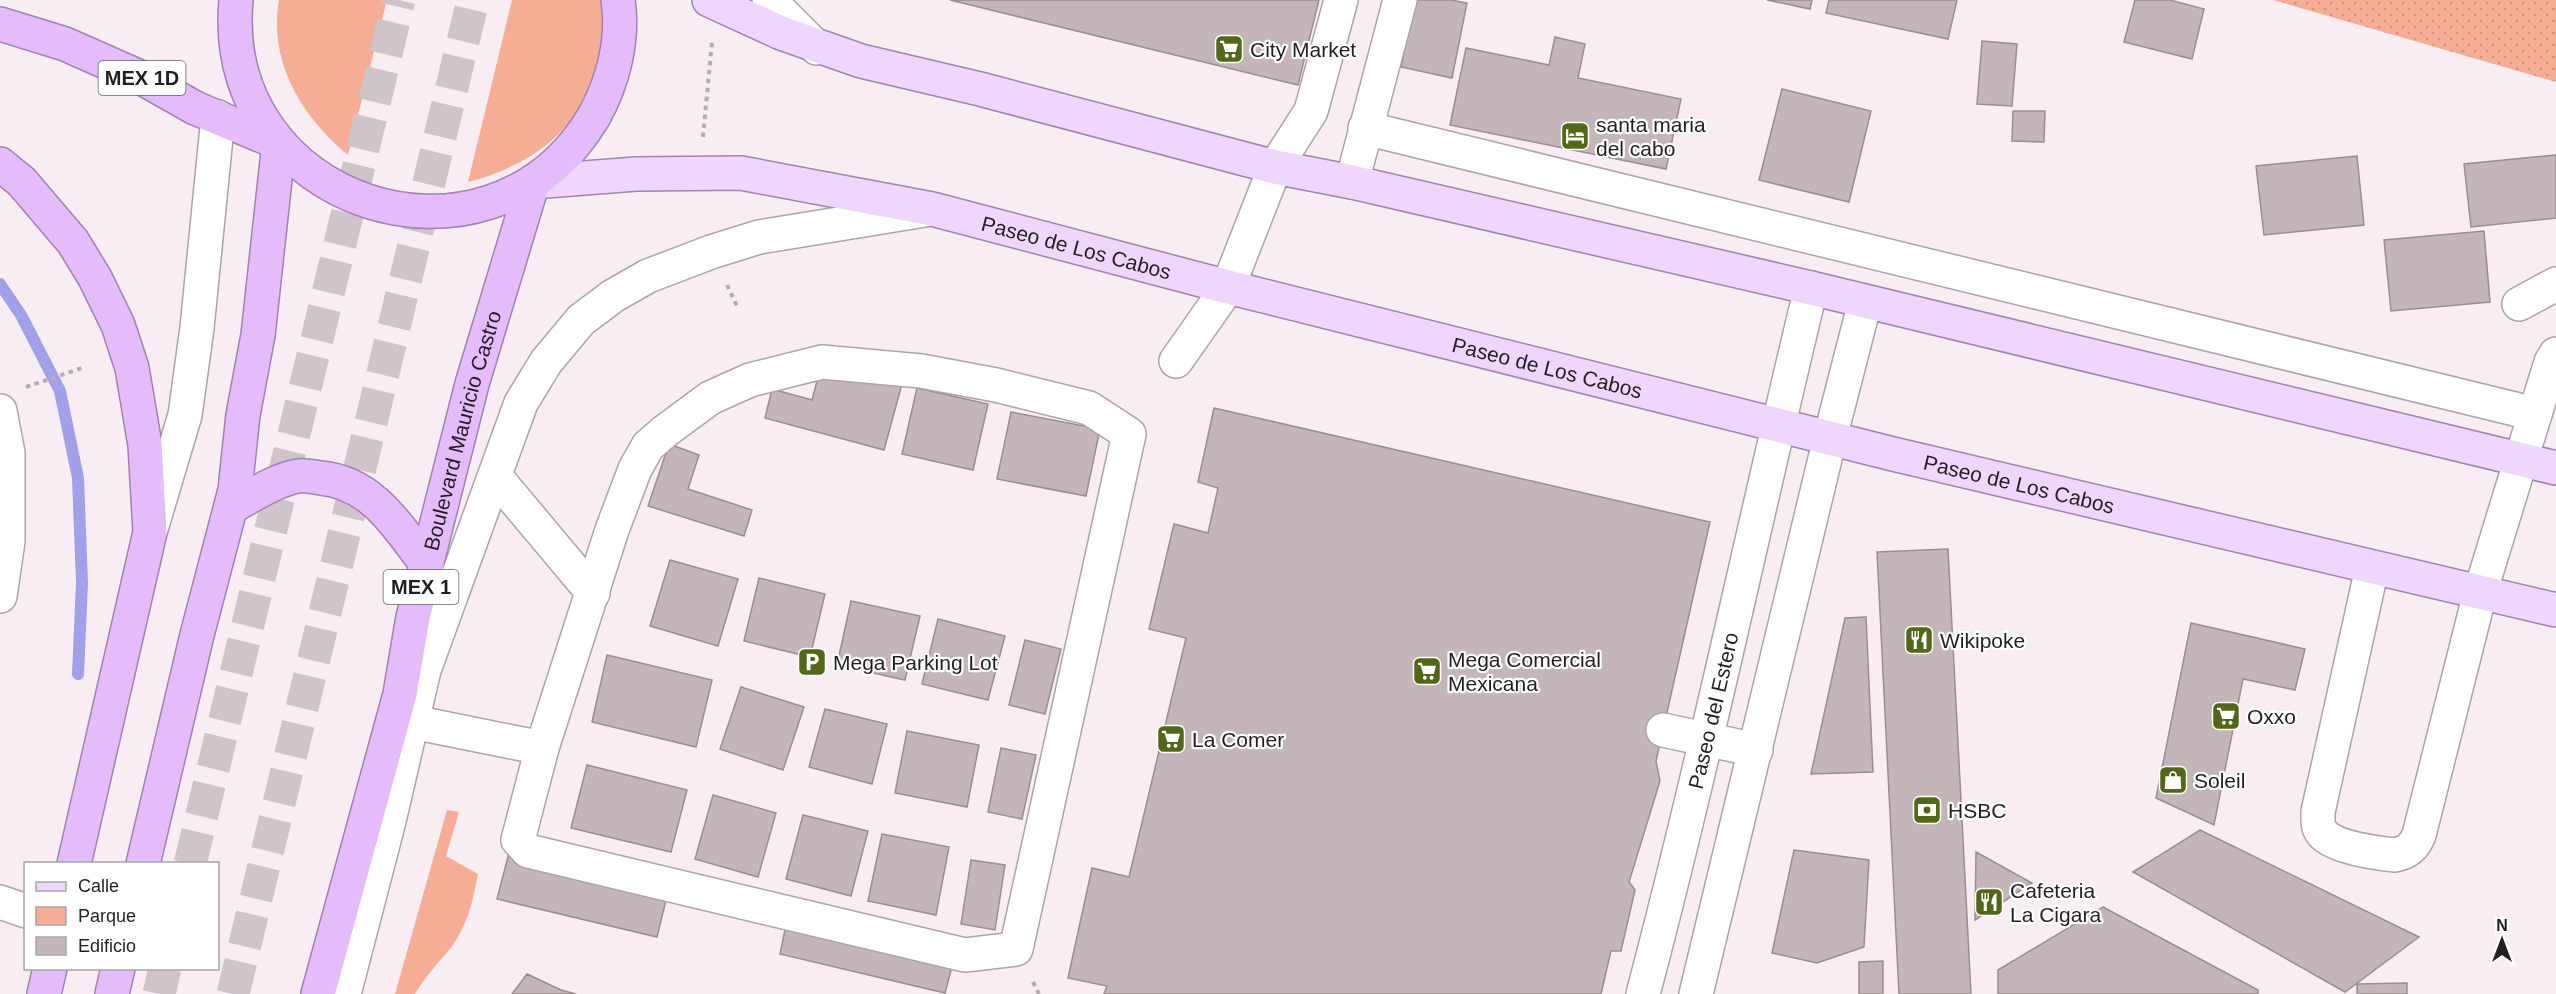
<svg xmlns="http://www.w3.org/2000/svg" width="2556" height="994" font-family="Helvetica,sans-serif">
  <defs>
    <pattern id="grass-dots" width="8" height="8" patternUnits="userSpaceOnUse" patternTransform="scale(1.5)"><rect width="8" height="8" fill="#f5ad95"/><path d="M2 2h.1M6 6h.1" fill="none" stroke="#d29480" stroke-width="1.8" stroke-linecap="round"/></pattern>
  </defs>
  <rect width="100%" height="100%" fill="#f9edf4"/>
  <path fill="url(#grass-dots)" d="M2273 0H2556V82Z"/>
  <path fill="#f5ad95" d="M279 0H387L348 155C302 117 268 62 279 0Z
    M512 0H603C609 96 561 158 468 182Z
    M447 810 459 812 446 856 478 874C473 901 467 927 450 949 437 964 425 977 415 994H395Z"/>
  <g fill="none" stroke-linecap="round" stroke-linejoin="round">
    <path stroke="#a2a0e9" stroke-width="12" d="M0 284 21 315 60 391 78 478 82 583 78 674"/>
  </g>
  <path fill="#c4b6b8" stroke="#9b8e8f" stroke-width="1.5" d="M950 0H1319L1298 85Z
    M1415 0H1451L1467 3 1452 78 1401 67Z
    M1767 0H1812L1810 9Z
    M1829 0H1957L1948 39 1826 13Z
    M2135 0H2170L2204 9 2192 59 2124 42Z
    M1555 37 1585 44 1578 78 1681 99 1666 169 1450 125 1466 48 1549 65Z
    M1982 41 2017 44 2012 106 1977 104Z
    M1782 89 1871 111 1849 202 1759 180Z
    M2013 111H2045L2044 142 2012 141Z
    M2556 155V218L2471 227 2464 164Z
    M2357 156 2364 225 2264 235 2256 166Z
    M2484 231 2490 302 2391 311 2384 240Z
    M822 362 902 384 884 450 765 418 772 389 812 400Z
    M917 388 988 404 973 470 902 454Z
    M1214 408 1710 522 1656 761 1660 781 1629 882 1635 890 1621 951H1611L1601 994H1104L1107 986 1068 978 1092 868 1129 877 1186 638 1149 629 1174 524 1208 533 1218 488 1198 482Z
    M1011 412 1100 429 1086 496 997 479Z
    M669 444 699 455 688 489 752 510 744 536 648 506Z
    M1948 549 1971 994H1899L1877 552Z
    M670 560 738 579 718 646 650 626Z
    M759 578 825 594 810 657 744 641Z
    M851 601 920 616 905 680 837 665Z
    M1866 617 1873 772 1811 774 1845 618Z
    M938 619 1005 636 988 700 922 684Z
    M2191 623 2305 649 2295 690 2243 679 2214 825 2156 798Z
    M1025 640 1061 649 1045 714 1009 705Z
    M607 655 712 680 696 747 592 722Z
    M741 687 804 707 783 770 720 749Z
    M825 709 887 724 872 784 809 767Z
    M907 731 979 745 967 807 895 793Z
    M1001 748 1036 755 1022 819 988 812Z
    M587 765 687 790 671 852 571 828Z
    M713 795 776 813 758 877 695 859Z
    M803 815 868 831 851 896 786 879Z
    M2200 830 2419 937 2345 992 2133 872Z
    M882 834 949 847 936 915 868 901Z
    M1794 850 1869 860 1864 947 1817 963 1772 953Z
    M1976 852 2032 883 1975 920Z
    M509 853 668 892 657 937 497 899Z
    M971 860 1005 865 995 930 961 924Z
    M2103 907 2258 990V994H1998V970Z
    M787 920 954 959 945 993 780 954Z
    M1883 961V994H1859V962Z
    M527 974 561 990 576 994H512Z
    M2407 983V994H2357V984Z"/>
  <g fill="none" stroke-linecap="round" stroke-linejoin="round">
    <path stroke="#cec4ca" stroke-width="33" stroke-dasharray="33 16" stroke-linecap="butt" d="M190 864 399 0
      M159 994 165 968
      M233 994 473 0"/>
    <g stroke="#aea3a9" stroke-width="36">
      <g id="minor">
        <path d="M769 0 817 48"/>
        <path d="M1365 128 2535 414"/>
        <path d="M1352 182 1400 0"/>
        <path d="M2519 304 2556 284"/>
        <path d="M1176 361 1228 287 1275 167 1311 111 1341 0"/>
        <path d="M822 362 921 371 996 385 1089 408 1129 434 1016 949 965 955 528 851 518 840 542 748 612 530 635 469 648 446 664 432 710 398 750 380Z"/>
        <path d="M0 411 8 453V541L0 596"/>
        <path d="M495 476 593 593"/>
        <path d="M151 529 185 415 197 328 218 117"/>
        <path d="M2372 568 2318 812C2318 820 2317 828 2323 834 2336 848 2376 853 2395 855 2408 852 2414 847 2419 835L2480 593 2535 414 2551 362 2556 354"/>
        <path d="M413 722 542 748"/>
        <path d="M1663 730 1756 750"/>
        <path d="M0 902 26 911"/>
        <path d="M344 994 389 821 424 670 521 403 546 362 581 320 613 296 648 276 711 252 759 237 925 210"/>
        <path id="s1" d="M1643 994C1705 760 1754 523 1811 288"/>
        <path d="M1696 994 1830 438 1865 302"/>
      </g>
    </g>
    <g stroke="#a084af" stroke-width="36">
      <g id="major">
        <path d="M709 0 781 33 861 61 980 89 1275 167 1352 182 1811 288 2556 468"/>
        <path id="s2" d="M533 182 636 174 741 173 932 209 1228 287 1893 454 2556 610"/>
      </g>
    </g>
    <g stroke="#a084af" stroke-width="36">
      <g id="highway">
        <path d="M236 0C217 204 487 293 593 118 613 83 624 40 618 0"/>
        <path d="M0 24 65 44 142 78 195 108 279 143"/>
        <path d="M0 164 22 182 73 242 95 278 118 325 132 368 145 445 150 532 74 864"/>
        <path d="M231 507C252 496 275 480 298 476 305 475 314 477 321 478 373 483 398 527 427 565"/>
        <path d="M143 864 197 635 235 490 243 415 258 335 279 143"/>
        <path d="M44 994 50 968"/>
        <path d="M112 994 118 968"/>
        <path id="s3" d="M318 994 400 694 413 617 472 384 533 182"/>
      </g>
    </g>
    <path stroke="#b6acb2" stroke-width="4" stroke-dasharray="4.5 4.5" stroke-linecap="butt" d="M703 137 712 42
      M727 285 737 306
      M26 387 82 368
      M1033 982 1039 994"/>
    <use href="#minor" stroke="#fff" stroke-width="33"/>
    <use href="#major" stroke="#efd6fd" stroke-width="33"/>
    <use href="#highway" stroke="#e4bbfb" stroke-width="33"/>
  </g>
  <defs>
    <g id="supermarket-square" transform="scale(1.5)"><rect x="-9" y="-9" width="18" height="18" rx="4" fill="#526817" stroke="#fff"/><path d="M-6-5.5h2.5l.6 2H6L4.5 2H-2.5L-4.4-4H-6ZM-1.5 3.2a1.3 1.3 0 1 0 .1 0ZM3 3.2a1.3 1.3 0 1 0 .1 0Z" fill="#fff"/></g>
    <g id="hotel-square" transform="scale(1.5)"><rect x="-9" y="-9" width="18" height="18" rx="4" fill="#526817" stroke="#fff"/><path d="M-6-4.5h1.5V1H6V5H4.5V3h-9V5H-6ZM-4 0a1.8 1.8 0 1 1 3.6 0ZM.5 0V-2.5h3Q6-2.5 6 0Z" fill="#fff"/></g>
    <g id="restaurant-square" transform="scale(1.5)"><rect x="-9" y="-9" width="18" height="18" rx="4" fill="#526817" stroke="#fff"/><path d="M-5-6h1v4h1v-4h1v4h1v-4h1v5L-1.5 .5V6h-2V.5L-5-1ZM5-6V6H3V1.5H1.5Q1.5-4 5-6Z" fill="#fff"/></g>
    <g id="parking-square" transform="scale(1.5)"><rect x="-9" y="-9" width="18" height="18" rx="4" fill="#526817" stroke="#fff"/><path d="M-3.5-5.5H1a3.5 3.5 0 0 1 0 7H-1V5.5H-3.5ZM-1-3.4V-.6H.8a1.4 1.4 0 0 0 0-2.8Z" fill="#fff"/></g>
    <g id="shop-square" transform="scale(1.5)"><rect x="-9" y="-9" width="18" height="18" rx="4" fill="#526817" stroke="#fff"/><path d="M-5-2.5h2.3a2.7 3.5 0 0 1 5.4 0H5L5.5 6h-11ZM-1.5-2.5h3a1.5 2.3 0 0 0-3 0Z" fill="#fff"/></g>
    <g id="bank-square" transform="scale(1.5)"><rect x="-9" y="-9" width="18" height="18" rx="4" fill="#526817" stroke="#fff"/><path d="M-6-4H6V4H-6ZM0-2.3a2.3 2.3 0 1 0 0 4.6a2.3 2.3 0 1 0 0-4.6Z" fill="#fff"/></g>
  </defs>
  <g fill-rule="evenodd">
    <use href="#supermarket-square" x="1229" y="49"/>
    <use href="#hotel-square" x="1575" y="136"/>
    <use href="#restaurant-square" x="1919" y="640"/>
    <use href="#parking-square" x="812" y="662"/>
    <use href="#supermarket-square" x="1427" y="671"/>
    <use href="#supermarket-square" x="2226" y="716"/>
    <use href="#supermarket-square" x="1171" y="739"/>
    <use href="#shop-square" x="2173" y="780"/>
    <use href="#bank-square" x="1927" y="810"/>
    <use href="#restaurant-square" x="1989" y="902"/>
  </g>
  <g text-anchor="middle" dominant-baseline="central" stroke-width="4.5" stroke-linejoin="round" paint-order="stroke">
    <g fill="#fff" stroke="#656264" stroke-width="1.5">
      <rect x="98.5" y="61" width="87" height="34" rx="4.5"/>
      <rect x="383.5" y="570" width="75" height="34" rx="4.5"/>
    </g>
    <g font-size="20" font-weight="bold" fill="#231f21">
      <text x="142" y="78">MEX 1D</text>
      <text x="421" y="587">MEX 1</text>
    </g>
    <g font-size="21" fill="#231f21" stroke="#fff" text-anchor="start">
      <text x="1250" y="49">City Market</text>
      <text x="1596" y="124">santa maria<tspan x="1596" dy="24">del cabo</tspan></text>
      <text x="1940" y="640">Wikipoke</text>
      <text x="1448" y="659">Mega Comercial<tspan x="1448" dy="24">Mexicana</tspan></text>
      <text x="833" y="662">Mega Parking Lot</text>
      <text x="2247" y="716">Oxxo</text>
      <text x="1192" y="739">La Comer</text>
      <text x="2194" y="780">Soleil</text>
      <text x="1948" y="810">HSBC</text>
      <text x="2010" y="890">Cafeteria<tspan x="2010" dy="24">La Cigara</tspan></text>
    </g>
    <g font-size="21" fill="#231f21" stroke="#fff">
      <text stroke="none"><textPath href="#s2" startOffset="552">Paseo de Los Cabos</textPath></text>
      <text stroke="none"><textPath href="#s2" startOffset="1038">Paseo de Los Cabos</textPath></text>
      <text stroke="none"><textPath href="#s3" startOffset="582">Boulevard Mauricio Castro</textPath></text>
      <text stroke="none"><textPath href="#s2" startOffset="1524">Paseo de Los Cabos</textPath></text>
      <text stroke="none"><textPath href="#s1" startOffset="292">Paseo del Estero</textPath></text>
    </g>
  </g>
  <rect x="24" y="862" width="195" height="108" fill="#ffffff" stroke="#a7a5a6" stroke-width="1.5"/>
  <rect x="36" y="882" width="30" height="9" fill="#efd6fd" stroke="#a7a5a6" stroke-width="1.5"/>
  <text x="78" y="892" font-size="18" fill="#231f21">Calle</text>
  <rect x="36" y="907" width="30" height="18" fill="#f5ad95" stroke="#a7a5a6" stroke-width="1.5"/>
  <text x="78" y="922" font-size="18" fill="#231f21">Parque</text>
  <rect x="36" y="937" width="30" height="18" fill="#c4b6b8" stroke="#a7a5a6" stroke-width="1.5"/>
  <text x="78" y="952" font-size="18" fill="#231f21">Edificio</text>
  <g transform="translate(2502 940)" stroke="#ffffff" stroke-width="4.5" paint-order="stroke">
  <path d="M0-4.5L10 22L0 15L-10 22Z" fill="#231f21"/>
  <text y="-9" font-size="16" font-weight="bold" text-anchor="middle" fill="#231f21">N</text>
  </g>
</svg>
